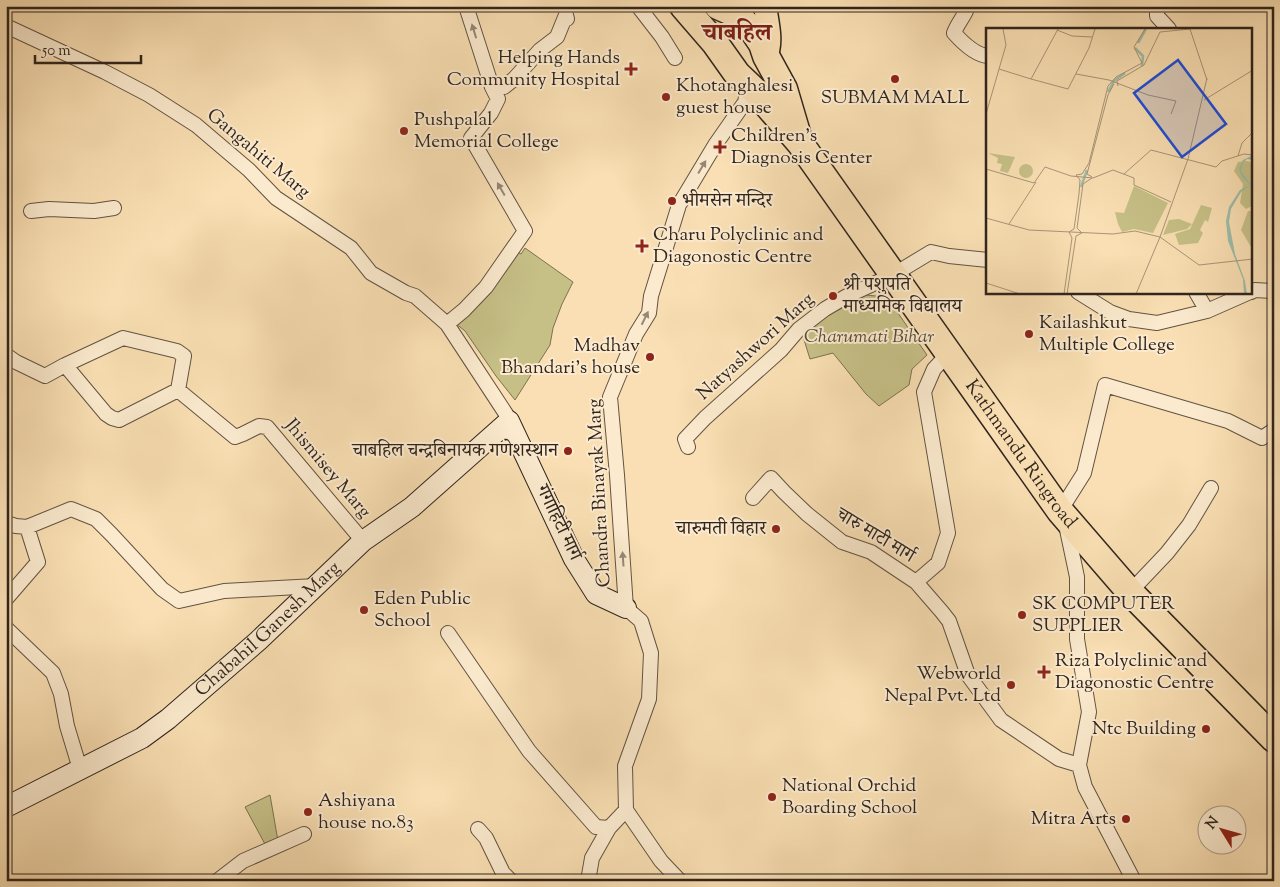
<svg xmlns="http://www.w3.org/2000/svg" width="1280" height="887" font-family="'Sorts Mill Goudy','Noto Serif Devanagari',serif">
  <rect width="100%" height="100%" fill="#f9dfb3"/>
  <filter id="stains"><feTurbulence type="fractalNoise" baseFrequency=".004" numOctaves="4"/><feColorMatrix values="0 0 0 0 .2 0 0 0 0 .09 0 0 0 0 .02 0 0 0 .5 -.17"/></filter>
  <radialGradient id="worn" r=".72"><stop offset=".6" stop-color="#630" stop-opacity="0"/><stop offset="1" stop-color="#630" stop-opacity=".3"/></radialGradient>
  <path fill="#c6c087" stroke="#7b7252" d="M525 248 573 282 562 304 553 328 550 345 515 400 496 376 476 347 465 331 455 323 475 308 491 292 517 252 521 254Z
    M866 295 876 296 891 303 927 355 912 369 909 385 879 406 866 394 833 353 810 359 801 330Z
    M270 795 278 841 266 846 245 807Z"/>
  <g fill="none" stroke-linecap="round" stroke-linejoin="round">
    <g stroke="#625342" stroke-width="16">
      <path id="street" d="M638 6 662 37 675 58
        M968 6C965 16 958 22 954 33 962 42 975 55 988 56
        M1157 6V16L1169 29
        M6 26 105 72 149 95 196 125 249 170 276 198 351 248 371 273 406 293 415 296 447 324 506 414 509 421
        M492 87H504L514 79 540 50 557 37 566 15 567 19
        M31 211 49 209 94 211 114 208
        M1078 292 1110 312 1129 319 1157 323 1207 311 1250 292
        M1196 292 1207 311
        M1251 292 1255 290 1274 291
        M447 324 464 310 486 287 525 231 471 138 491 113 498 99 492 87 466 6
        M949 353 934 369 924 392 948 533 938 563 916 582 942 612 949 621 968 675 1001 720 1059 759 1079 765
        M6 355 16 362 45 376 65 365 123 338 177 351 184 356 178 390 235 437 243 434 259 426 267 427 363 541
        M65 365 106 414 112 418 119 420 178 390
        M688 447 685 439 705 418 781 350 799 329 825 309 847 296 893 275 931 252 949 256 988 260
        M753 498 771 478 784 492 807 514 842 542 871 552 916 582
        M1060 511 1084 473 1105 385 1228 421 1262 438 1274 430
        M6 523 16 526 27 527 38 562 6 599
        M1066 525 1077 577V639L1089 712 1079 765 1085 787 1134 881
        M27 527 71 509 96 519 112 535 162 589 179 601 224 591 316 586
        M1130 592 1167 553 1189 525 1211 488
        M6 628 53 673 61 694 67 726 80 769
        M448 633 529 751 596 827 609 828
        M626 810 661 861 680 881
        M478 829 486 838 503 873 511 881
        M217 881 243 861 304 834
        M588 881 592 858 609 828 626 810 625 766 649 699 651 653 641 621 626 608 617 475 610 397 636 334 649 313 651 296 679 205 715 145 745 102 749 84"/>
    </g>
    <g stroke="#30241d" stroke-width="22">
      <g id="secondary">
        <path id="s1" d="M6 807 142 738 168 719 258 641 363 541 412 507 509 421 574 559 596 594 626 608"/>
      </g>
    </g>
    <g stroke="#30241d" stroke-width="25">
      <path id="primary" d="M765 6C767 21 773 42 766 56"/>
    </g>
    <g stroke="#30241d" stroke-width="29">
      <g id="highway">
        <path id="s2" d="M683 6 715 43 737 74 756 92 800 143 1060 511 1130 592 1274 739"/>
        <path d="M718 6 736 14 754 32 762 44 766 56 784 89 797 133"/>
      </g>
    </g>
    <use href="#street" stroke="#fbeace" stroke-width="14"/>
    <use href="#secondary" stroke="#fbeace" stroke-width="20"/>
    <use href="#primary" stroke="#f9dfb3" stroke-width="22"/>
    <use href="#highway" stroke="#f9dfb3" stroke-width="26"/>
  </g>
  <defs><path id="oneway-solid" d="M-6-.8H1V-3.2L6.5 0L1 3.2V.8H-6Z" transform="scale(1.25)"/></defs>
  <g fill="#968776">
    <use href="#oneway-solid" transform="translate(474 31) rotate(-107)"/>
    <use href="#oneway-solid" transform="translate(702 167) rotate(-59)"/>
    <use href="#oneway-solid" transform="translate(501 189) rotate(-120)"/>
    <use href="#oneway-solid" transform="translate(645 318) rotate(-64)"/>
    <use href="#oneway-solid" transform="translate(623 559) rotate(-94)"/>
  </g>
  <g fill="#8f2418" stroke="#fbeace" stroke-width="2">
    <path d="M628.5 61.5h5v5h5v5h-5v5h-5v-5h-5v-5h5z"/>
    <circle cx="895" cy="79" r="5"/>
    <circle cx="666" cy="97" r="5"/>
    <circle cx="404" cy="131" r="5"/>
    <path d="M717.5 139.5h5v5h5v5h-5v5h-5v-5h-5v-5h5z"/>
    <circle cx="672" cy="201" r="5"/>
    <path d="M639.5 238.5h5v5h5v5h-5v5h-5v-5h-5v-5h5z"/>
    <circle cx="833" cy="296" r="5"/>
    <circle cx="1029" cy="334" r="5"/>
    <circle cx="650" cy="357" r="5"/>
    <circle cx="568" cy="451" r="5"/>
    <circle cx="776" cy="529" r="5"/>
    <circle cx="364" cy="610" r="5"/>
    <circle cx="1022" cy="615" r="5"/>
    <path d="M1041.5 664.5h5v5h5v5h-5v5h-5v-5h-5v-5h5z"/>
    <circle cx="1011" cy="685" r="5"/>
    <circle cx="1206" cy="729" r="5"/>
    <circle cx="772" cy="797" r="5"/>
    <circle cx="308" cy="812" r="5"/>
    <circle cx="1126" cy="819" r="5"/>
  </g>
  <g text-anchor="middle" dominant-baseline="central" stroke-width="4" stroke-linejoin="round" paint-order="stroke">
    <g font-size="19" fill="#30241d" stroke="#fbeace" text-anchor="start">
      <text x="620" y="58" text-anchor="end">Helping Hands<tspan x="620" dy="22">Community Hospital</tspan></text>
      <text x="676" y="86">Khotanghalesi<tspan x="676" dy="22">guest house</tspan></text>
      <text x="895" y="98" text-anchor="middle">SUBMAM MALL</text>
      <text x="414" y="120">Pushpalal<tspan x="414" dy="22">Memorial College</tspan></text>
      <text x="731" y="136">Children's<tspan x="731" dy="22">Diagnosis Center</tspan></text>
      <text x="682" y="201">भीमसेन मन्दिर</text>
      <text x="653" y="235">Charu Polyclinic and<tspan x="653" dy="22">Diagonostic Centre</tspan></text>
      <text x="843" y="285">श्री पशुपति<tspan x="843" dy="22">माध्यमिक विद्यालय</tspan></text>
      <text x="1039" y="323">Kailashkut<tspan x="1039" dy="22">Multiple College</tspan></text>
      <text x="640" y="346" text-anchor="end">Madhav<tspan x="640" dy="22">Bhandari's house</tspan></text>
      <text x="558" y="451" text-anchor="end">चाबहिल चन्द्रबिनायक गणेशस्थान</text>
      <text x="766" y="529" text-anchor="end">चारुमती विहार</text>
      <text x="374" y="599">Eden Public<tspan x="374" dy="22">School</tspan></text>
      <text x="1032" y="604">SK COMPUTER<tspan x="1032" dy="22">SUPPLIER</tspan></text>
      <text x="1055" y="661">Riza Polyclinic and<tspan x="1055" dy="22">Diagonostic Centre</tspan></text>
      <text x="1001" y="674" text-anchor="end">Webworld<tspan x="1001" dy="22">Nepal Pvt. Ltd</tspan></text>
      <text x="1196" y="729" text-anchor="end">Ntc Building</text>
      <text x="782" y="786">National Orchid<tspan x="782" dy="22">Boarding School</tspan></text>
      <text x="318" y="801">Ashiyana<tspan x="318" dy="22">house no.83</tspan></text>
      <text x="1116" y="819" text-anchor="end">Mitra Arts</text>
    </g>
    <g font-size="19" fill="#30241d" stroke="#fbeace">
      <text transform="translate(258 154) rotate(40)">Gangahiti Marg</text>
      <text transform="translate(756 347) rotate(-42)">Natyashwori Marg</text>
      <text stroke="none"><textPath href="#s2" startOffset="562">Kathmandu Ringroad</textPath></text>
      <text transform="translate(327 469) rotate(50)">Jhismisey Marg</text>
      <text transform="translate(600 493) rotate(-93)">Chandra Binayak Marg</text>
      <text transform="translate(558 523) rotate(64)">गंगाहिटी मार्ग</text>
      <text transform="translate(875 536) rotate(31)">चारु माटी मार्ग</text>
      <text stroke="none"><textPath href="#s1" startOffset="319">Chabahil Ganesh Marg</textPath></text>
    </g>
    <g font-size="19" font-style="italic" fill="#564b38" stroke="#fbeace">
      <text x="869" y="337">Charumati Bihar</text>
    </g>
    <g font-size="24" font-weight="bold" fill="#7a1f14" stroke="#fbeace">
      <text x="737" y="34">चाबहिल</text>
    </g>
  </g>
  <g transform="translate(986 28)">
    <rect width="266" height="266" fill="#f9dfb3"/>
    <path d="M2 125 29 129 22 145 14 143 16 136 11 135 12 130ZM262 133 266 135V178L260 181 254 175 257 156 248 143 252 134ZM33 143a7 7 0 1 1 14 0a7 7 0 1 1-14 0ZM148 158 182 175 167 205 148 201 136 204 132 196 129 184 138 185ZM215 177 226 180 222 194 219 192 214 202 217 205 212 215 193 217 189 206 204 201ZM262 183H266L265 219 255 202ZM193 191 206 196 201 201 177 207 183 192Z" fill="#c6c087"/>
    <path d="M265 128 266 132 261 131 257 135 255 143 265 157 255 164 245 181 243 194 249 226 259 253 261 266H258L257 251 242 213 240 193 243 179 254 162 264 157 255 148 253 140 257 132Z" fill="#9ebdaa"/>
    <path fill="none" stroke="#9ebdaa" stroke-width="2.5" d="M152 15 160 1M149 20 157 28 156 38M122 64 128 53 139 45M95 159 101 142"/>
    <path fill="none" stroke="#a99477" stroke-width="1" d="M204 1 221 52M71 2 86 8 106 9M13 41 45 51 72 1M90 46 123 52 162 67 190 73 185 86M221 50 202 131 174 209 213 237 267 231M45 51 82 61 103 20 109 1M132 58 131 53 158 37 174 4 204 1M218 72 267 42M0 86 20 17 17 1M252 128 256 115 267 104M230 139 236 133 258 126 267 127M0 141 48 155 59 139 85 148 107 150 127 142 148 150V157L185 174M138 146 165 122 230 139M106 149 101 146 122 67 128 56M0 190 43 202 127 206 149 203 174 209 150 266M23 196 50 154M0 255 34 266M78 266 86 210 83 204 88 201 93 166 94 152 90 147 96 146 103 135 122 58 130 49 156 35 148 19 159 1M81 266 90 208 96 205 91 200 97 156 106 150"/>
    <path fill="#1d4ed8" fill-opacity="0.15" stroke="#1d4ed8" stroke-width="2.5" d="M192 32 240 96 196 129 148 65Z"/>
    <rect width="266" height="266" fill="none" stroke="#30241d" stroke-width="2.5"/>
  </g>
  <rect width="1280" height="887" fill="none" stroke="#f9dfb3" stroke-width="25"/>
  <rect x="8" y="8" width="1265" height="872" fill="none" stroke="#30241d" stroke-width="2.5"/>
  <rect x="12" y="12" width="1255" height="862" fill="none" stroke="#30241d"/>
  <g transform="translate(1222 830) rotate(307)"><circle r="24" fill="#fbeace" stroke="#aa9b87"/>
  <path d="M0-4L9 19L0 12L-9 19Z" fill="#8f2418"/>
  <text y="-8" font-size="14" font-weight="bold" text-anchor="middle" fill="#30241d">N</text>
  </g>
  <path d="M35 55v8h106v-8" fill="none" stroke="#30241d" stroke-width="2.5"/>
  <text x="42" y="55" font-size="15" fill="#30241d" stroke="#fbeace" stroke-width="4" paint-order="stroke">50 m</text>
  <rect width="100%" height="100%" filter="url(#stains)"/>
  <rect width="100%" height="100%" fill="url(#worn)"/>
</svg>
